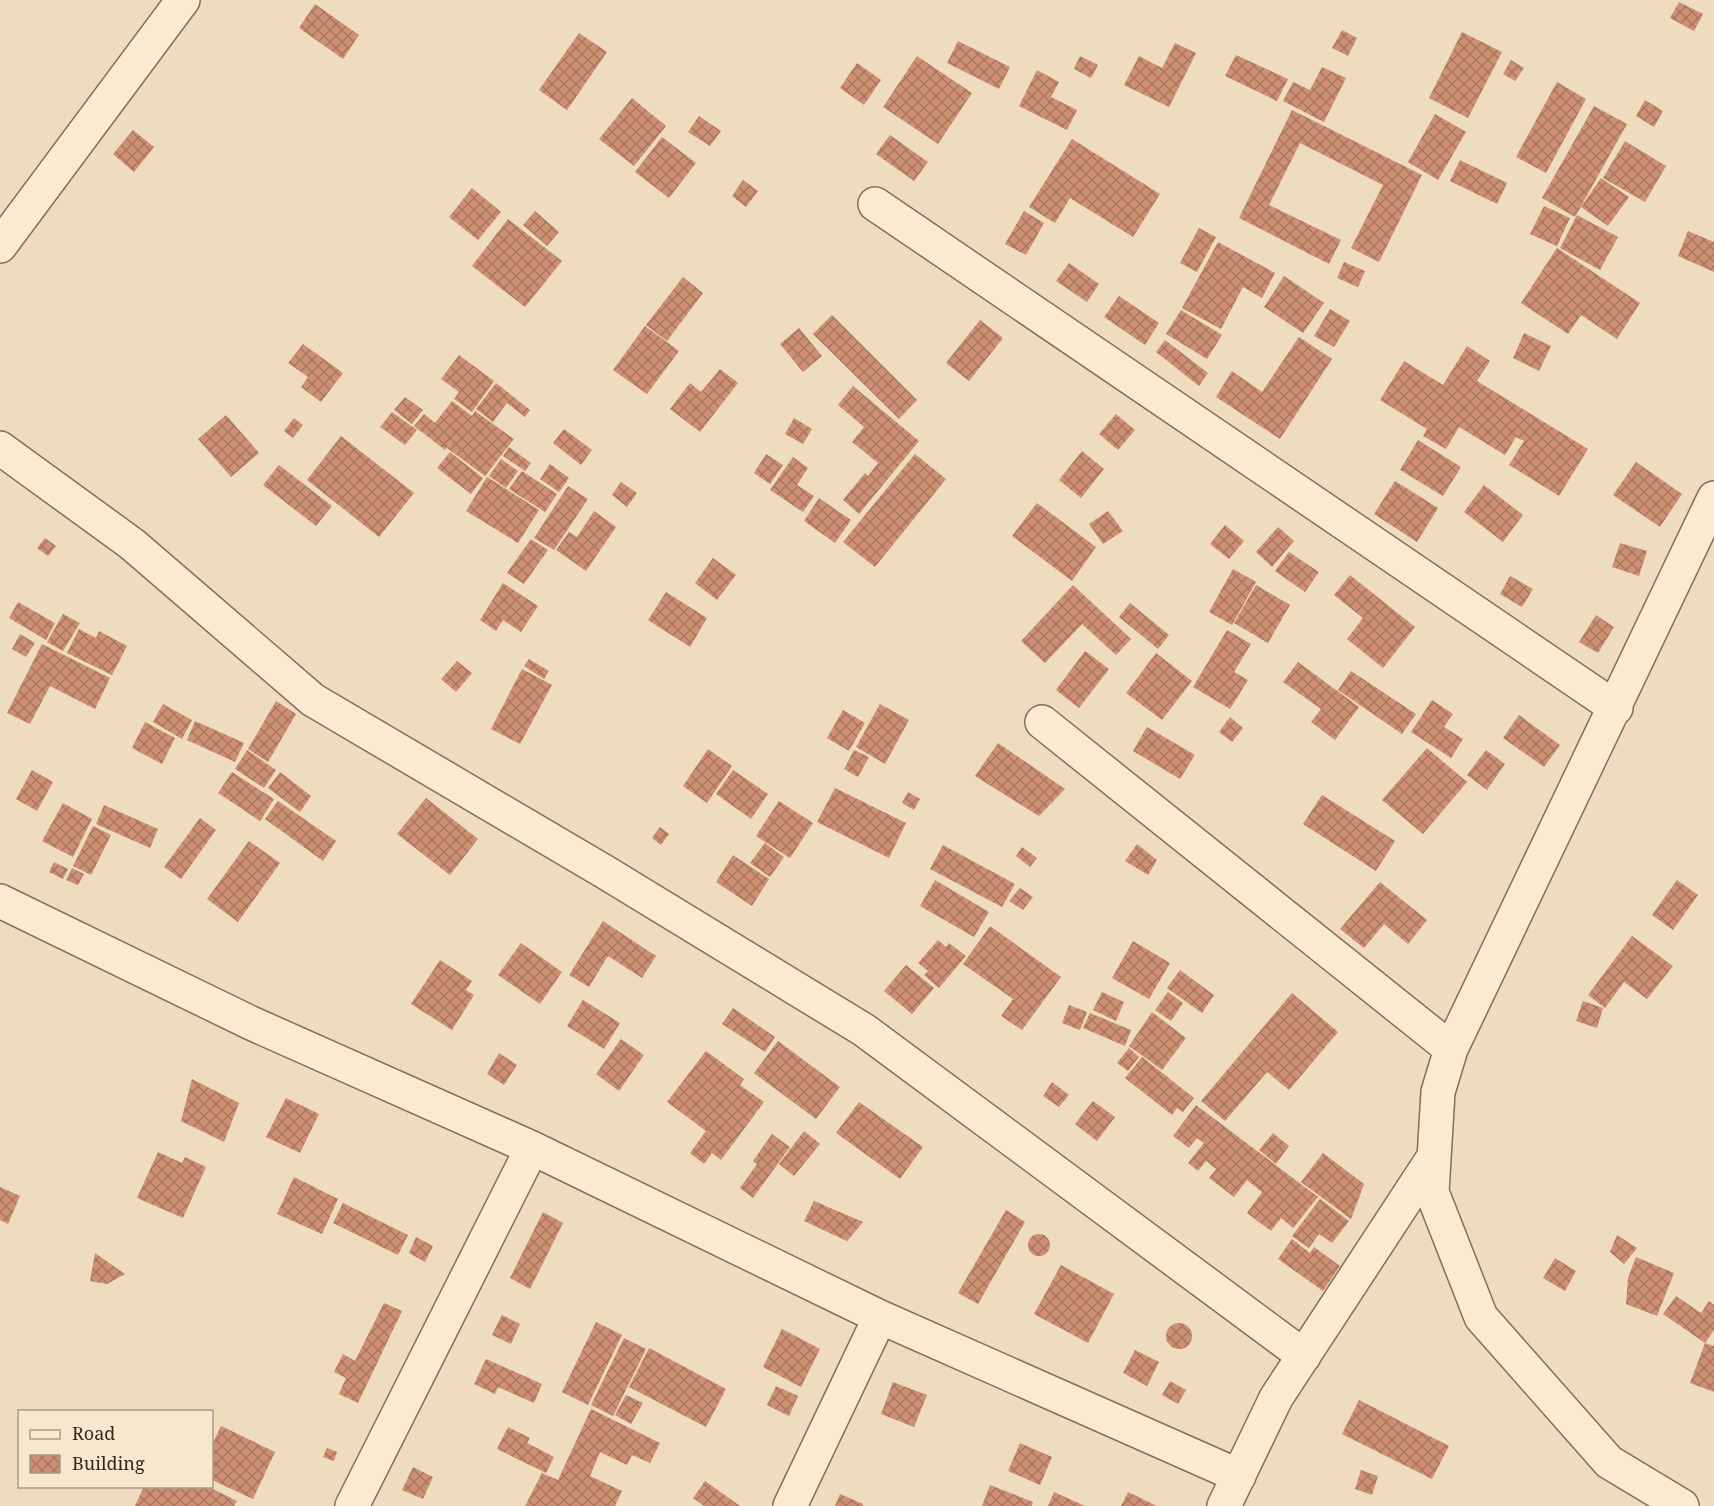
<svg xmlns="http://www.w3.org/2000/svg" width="1714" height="1506" font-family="'Noto Serif',serif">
  <defs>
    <pattern id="building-cross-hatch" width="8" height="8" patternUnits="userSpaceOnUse" patternTransform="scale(1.5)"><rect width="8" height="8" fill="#ce9074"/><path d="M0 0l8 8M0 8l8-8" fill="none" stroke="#a8755e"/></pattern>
  </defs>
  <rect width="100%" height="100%" fill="#efdcbf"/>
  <path fill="url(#building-cross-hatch)" d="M1679 2 1703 14 1694 31 1670 18Z
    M315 4 359 35 343 59 299 28Z
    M1342 30 1357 38 1348 56 1332 48Z
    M1462 32 1502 52 1468 118 1429 98Z
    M579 33 607 52 567 110 539 90Z
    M958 41 1010 67 999 89 947 63Z
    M1175 43 1196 53 1169 107 1124 85 1139 56 1162 68Z
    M1236 55 1288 79 1277 101 1225 76Z
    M917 56 972 93 938 144 883 107Z
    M1080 56 1098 65 1091 78 1074 69Z
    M1511 60 1524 68 1515 81 1503 74Z
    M857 63 881 80 864 105 840 88Z
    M1322 67 1346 78 1324 122 1283 101 1293 82 1310 90Z
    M1037 70 1059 82 1051 97 1077 110 1067 130 1019 106Z
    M1557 82 1586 99 1546 173 1516 157Z
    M632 98 666 126 634 166 599 139Z
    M1645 100 1663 111 1654 127 1636 116Z
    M1594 106 1627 124 1575 217 1542 198Z
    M1292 110 1422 175 1379 262 1351 248 1383 185 1300 143 1269 205 1341 240 1329 264 1239 218Z
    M1435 114 1466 132 1438 180 1408 162Z
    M699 116 721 131 710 146 688 132Z
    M133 130 154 147 134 172 113 154Z
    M890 135 928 162 914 181 876 154Z
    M662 137 696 163 669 198 635 172Z
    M1072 139 1160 194 1133 237 1070 198 1055 223 1029 207Z
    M1625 141 1666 166 1645 202 1603 178Z
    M1460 160 1507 183 1497 204 1450 181Z
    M1601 178 1629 197 1608 226 1581 207Z
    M743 180 758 191 746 207 732 196Z
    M472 188 501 212 478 240 449 217Z
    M1544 206 1570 218 1557 246 1530 234Z
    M535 211 559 232 547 246 523 225Z
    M1024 211 1044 223 1026 255 1005 244Z
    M1577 215 1618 237 1600 270 1560 248Z
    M508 219 562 261 525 307 472 266Z
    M1199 228 1216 237 1197 272 1180 263Z
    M1688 231 1714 242V272L1678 256Z
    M1218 242 1275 273 1262 298 1243 287 1221 329 1182 308Z
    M1557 248 1640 303 1617 339 1581 315 1568 334 1521 303Z
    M1344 262 1365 271 1358 287 1337 278Z
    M1069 263 1099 284 1087 302 1056 281Z
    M1284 276 1324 303 1303 333 1264 307Z
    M683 277 703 293 667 341 646 325Z
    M1119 296 1159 323 1145 345 1104 317Z
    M1330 309 1350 321 1334 347 1314 336Z
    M1181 310 1222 335 1207 359 1166 334Z
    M832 315 917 400 899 419 813 334Z
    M980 320 1003 338 969 381 946 363Z
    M645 326 679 351 647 394 613 370Z
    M799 328 822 356 803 372 780 344Z
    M1524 333 1551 346 1539 371 1513 358Z
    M1299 337 1332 359 1280 439 1216 397 1232 371 1262 392Z
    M1165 340 1208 373 1199 386 1156 352Z
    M303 344 343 373 321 402 301 387 308 377 288 363Z
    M1467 346 1490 361 1477 381 1588 449 1559 496 1509 465 1524 441 1516 437 1505 455 1459 427 1446 449 1423 436 1427 429 1380 400 1404 361 1443 385Z
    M459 355 494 381 472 412 454 399 459 392 441 379Z
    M720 369 738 383 700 432 670 409 690 383 701 392Z
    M496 383 530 410 525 417 507 403 493 422 476 409Z
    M853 386 919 441 859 514 843 500 865 473 868 476 878 463 852 442 864 427 838 405Z
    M405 397 423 410 412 424 394 410Z
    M452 401 472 416 475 411 514 439 485 476 447 448 460 430 445 450 414 426 424 414 435 423Z
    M392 412 417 430 405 445 380 427Z
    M1116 414 1135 430 1118 450 1099 434Z
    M226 415 259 453 231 477 198 439Z
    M294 418 303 425 293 438 284 431Z
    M794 418 812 429 803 444 785 434Z
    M564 429 592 450 581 465 553 443Z
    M341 436 414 493 379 537 307 480Z
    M1418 440 1461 467 1443 496 1400 470Z
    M509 447 531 463 525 471 503 456Z
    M1082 451 1104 469 1081 498 1059 480Z
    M450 452 483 478 471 494 437 468Z
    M766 454 783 465 770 484 754 473Z
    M915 454 946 479 875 567 843 542Z
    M793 457 808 468 797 485 814 496 803 512 770 490Z
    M501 459 518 471 506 488 489 476Z
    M1636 462 1682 494 1660 527 1613 495Z
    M550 464 569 478 559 492 540 479Z
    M279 465 332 506 316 526 263 485Z
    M522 471 557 494 545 512 509 489Z
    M487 477 539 510 518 543 466 511Z
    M1395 481 1438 508 1417 542 1374 514Z
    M621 482 637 493 627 507 612 495Z
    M1484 485 1523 515 1503 542 1464 512Z
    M568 486 588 499 554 550 534 538Z
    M819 498 851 520 835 543 804 521Z
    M1037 503 1096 547 1072 581 1012 536Z
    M594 511 616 527 586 571 556 550 569 532 577 537Z
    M1108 511 1123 531 1103 544 1089 524Z
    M1225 525 1244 541 1229 559 1210 544Z
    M1278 527 1294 541 1272 567 1256 552Z
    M45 538 56 546 48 556 37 548Z
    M531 539 548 550 524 584 507 573Z
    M1620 543 1647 551 1639 576 1612 567Z
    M1289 552 1319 572 1305 592 1275 571Z
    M713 558 736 575 717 600 695 583Z
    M1233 569 1256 582 1232 625 1209 612Z
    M1350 575 1415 627 1383 668 1347 639 1363 618 1334 595Z
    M1510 576 1533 589 1522 607 1500 594Z
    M503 583 538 606 521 632 503 620 496 631 480 620Z
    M1073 585 1131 639 1116 655 1082 624 1045 663 1021 641Z
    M1256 585 1290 605 1268 643 1234 623Z
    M666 592 707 618 690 647 648 620Z
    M18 602 55 623 46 640 9 618Z
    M1130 603 1169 635 1158 649 1119 617Z
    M63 614 80 623 63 651 47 642Z
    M1596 615 1614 627 1598 653 1579 642Z
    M79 629 96 638 99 631 127 646 112 675 67 653Z
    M1227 630 1251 644 1234 672 1248 680 1230 709 1193 687Z
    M20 634 35 643 26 657 12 649Z
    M42 644 110 678 95 709 50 686 30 724 7 713Z
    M1085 651 1109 669 1079 708 1056 690Z
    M1156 653 1192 681 1162 720 1126 693Z
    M529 659 549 671 544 679 524 666Z
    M457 661 472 673 456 692 441 679Z
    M1298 662 1359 707 1335 740 1311 722 1321 709 1283 682Z
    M522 669 552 685 520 744 491 729Z
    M1351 671 1416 714 1402 734 1338 690Z
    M1432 700 1453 714 1444 727 1463 739 1451 758 1411 732Z
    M276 701 296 714 268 762 248 749Z
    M163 704 192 720 182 739 153 722Z
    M880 704 909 720 885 764 856 747Z
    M843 710 865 723 849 751 827 738Z
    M1519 715 1560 745 1544 767 1503 738Z
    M1230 717 1243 728 1232 742 1219 732Z
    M195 721 244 743 235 762 187 740Z
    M145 722 175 738 162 764 132 748Z
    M1147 727 1195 755 1180 779 1133 751Z
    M998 743 1065 789 1039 816 975 776Z
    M1427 748 1467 782 1423 834 1382 800Z
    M708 749 732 766 707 803 683 786Z
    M247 750 276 770 264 788 235 769Z
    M854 750 869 757 858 777 844 769Z
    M1486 750 1505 764 1487 790 1467 775Z
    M32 770 53 782 37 811 16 799Z
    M733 770 768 794 751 819 716 794Z
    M232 772 274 799 260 821 218 793Z
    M280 772 311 796 300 812 268 788Z
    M835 788 906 823 889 858 817 822Z
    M908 792 920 799 914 810 902 803Z
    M1322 795 1395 841 1376 871 1303 824Z
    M426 798 478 839 450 875 397 834Z
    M278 801 336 841 323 861 265 819Z
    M779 801 813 823 790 858 756 836Z
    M63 803 92 819 73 857 42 841Z
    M104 805 158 829 150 848 96 824Z
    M200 818 216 830 181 879 164 867Z
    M93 826 111 835 91 875 73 866Z
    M660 827 669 834 661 845 652 838Z
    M249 841 280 863 238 922 207 899Z
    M765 843 784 857 770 877 750 863Z
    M1137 844 1157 860 1148 875 1125 861Z
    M943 845 1015 884 1002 907 930 869Z
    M1022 847 1037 858 1030 867 1016 856Z
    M733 855 769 879 752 906 716 882Z
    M54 862 68 869 63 879 49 872Z
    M72 868 84 874 78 885 66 880Z
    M935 880 989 912 974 937 920 906Z
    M1677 880 1698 895 1673 930 1652 915Z
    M1380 882 1427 920 1408 944 1384 924 1364 948 1340 929Z
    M1020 888 1033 897 1023 910 1009 901Z
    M603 921 656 956 642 978 608 956 589 987 569 975Z
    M990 926 1061 977 1022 1030 1001 1016 1013 999 963 964Z
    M1632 936 1673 966 1647 999 1624 982 1605 1008 1588 995Z
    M938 940 946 947 949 943 966 956 939 988 924 975 928 971 918 963Z
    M1133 941 1170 963 1149 999 1112 978Z
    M521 943 562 972 540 1004 498 975Z
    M440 960 472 981 466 990 474 995 452 1030 411 1004Z
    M906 965 934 988 912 1014 884 991Z
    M1180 970 1214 995 1202 1013 1167 988Z
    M1102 992 1124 1002 1116 1021 1093 1010Z
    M1168 992 1183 1003 1171 1021 1155 1010Z
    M1292 993 1338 1032 1289 1090 1267 1072 1225 1121 1201 1101Z
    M583 1000 620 1023 604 1049 567 1026Z
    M1583 1001 1603 1008 1597 1028 1576 1021Z
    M1069 1005 1087 1012 1080 1030 1062 1023Z
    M733 1008 775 1037 765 1052 722 1024Z
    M1152 1012 1186 1038 1162 1070 1129 1046Z
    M1090 1013 1131 1030 1125 1046 1083 1028Z
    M621 1039 644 1055 619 1091 596 1074Z
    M778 1041 840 1087 816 1119 754 1073Z
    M1129 1048 1139 1057 1128 1071 1117 1063Z
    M706 1051 744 1079 740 1085 764 1102 721 1160 712 1153 704 1164 690 1153 706 1131 667 1102Z
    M499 1053 517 1065 504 1085 487 1074Z
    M1142 1057 1194 1098 1183 1112 1177 1108 1172 1115 1125 1078Z
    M192 1079 239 1103 224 1142 181 1121Z
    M1052 1082 1069 1095 1059 1107 1043 1096Z
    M286 1098 319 1114 300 1153 266 1137Z
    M1093 1101 1115 1117 1097 1141 1075 1124Z
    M859 1102 923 1147 900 1179 836 1133Z
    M1196 1105 1318 1197 1293 1228 1281 1218 1271 1231 1247 1213 1262 1192 1247 1180 1234 1197 1209 1178 1216 1169 1206 1161 1198 1171 1188 1163 1204 1143 1197 1138 1189 1148 1173 1136Z
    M804 1131 820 1144 794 1176 779 1164Z
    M1273 1133 1289 1146 1276 1164 1259 1150Z
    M772 1134 790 1147 753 1198 740 1188 757 1164 753 1161Z
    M158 1152 182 1163 185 1157 206 1167 183 1218 137 1198Z
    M1323 1153 1364 1184 1351 1219 1301 1182Z
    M294 1177 338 1199 322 1234 277 1214Z
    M0 1187 20 1196 8 1224 0 1220Z
    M1320 1199 1349 1221 1332 1243 1319 1234 1309 1248 1292 1236Z
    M814 1201 863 1222 847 1241 804 1221Z
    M343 1203 408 1235 398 1255 333 1223Z
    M1006 1210 1025 1222 978 1304 958 1293Z
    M543 1212 563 1223 530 1289 510 1278Z
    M1028 1245a11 11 0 1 1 22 0a11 11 0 1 1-22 0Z
    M1617 1235 1637 1248 1624 1264 1610 1252Z
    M416 1237 433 1246 425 1262 409 1253Z
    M1292 1239 1310 1253 1314 1247 1340 1266 1323 1291 1278 1259Z
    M95 1253 125 1274 107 1284 90 1281Z
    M1636 1257 1674 1273 1657 1316 1626 1304 1628 1278Z
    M1555 1258 1576 1271 1565 1291 1543 1278Z
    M1061 1265 1114 1294 1088 1343 1034 1314Z
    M1676 1296 1701 1313 1709 1301 1714 1305V1330L1705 1343 1714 1346V1392L1690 1383 1705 1343 1663 1314Z
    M384 1303 402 1311 358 1403 339 1394 346 1378 334 1372 343 1354 355 1361Z
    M502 1315 520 1324 511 1344 492 1335Z
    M596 1322 622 1335 588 1405 562 1392Z
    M1166 1336a13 13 0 1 1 26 0a13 13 0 1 1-26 0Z
    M782 1329 820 1349 801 1387 763 1367Z
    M624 1338 646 1349 613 1416 591 1405Z
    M649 1348 726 1389 706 1427 629 1387Z
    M1135 1350 1159 1362 1147 1386 1123 1373Z
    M486 1359 542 1384 534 1403 498 1387 495 1394 474 1384Z
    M1170 1381 1186 1390 1178 1404 1162 1395Z
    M893 1382 927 1395 914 1427 881 1414Z
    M776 1386 798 1396 789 1416 767 1405Z
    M626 1395 643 1403 631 1424 615 1415Z
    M1359 1400 1449 1446 1432 1479 1342 1434Z
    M591 1409 660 1443 650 1463 632 1455 627 1465 600 1452 590 1476 622 1491 615 1506H525L542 1473 558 1480Z
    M221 1426 275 1452 253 1499 212 1480V1445Z
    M508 1427 530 1438 527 1443 554 1457 546 1473 497 1449Z
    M1020 1443 1052 1457 1040 1485 1008 1471Z
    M327 1448 337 1452 334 1461 323 1457Z
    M413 1467 433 1477 423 1499 402 1490Z
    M1361 1470 1378 1476 1372 1495 1355 1489Z
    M705 1481 740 1506H704L693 1498Z
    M990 1485 1033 1502 1032 1506H982Z
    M144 1486H207L237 1501 234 1506H135Z
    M1054 1492 1085 1506H1048Z
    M1128 1492 1157 1506H1121Z
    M840 1494 863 1504V1506H835Z"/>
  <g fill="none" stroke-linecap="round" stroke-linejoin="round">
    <g stroke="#886c57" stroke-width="36">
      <path id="minor" d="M875 204 1616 708
        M0 246 183 0
        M0 448 132 544 313 700 605 872 864 1030 1304 1356
        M1042 722 1451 1049
        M0 901 251 1023 532 1148 880 1317 1239 1476
        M352 1506 532 1148
        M790 1506 880 1317
        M1224 1506 1276 1398 1433 1158
        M1682 1506 1609 1462 1481 1317 1432 1192 1438 1092 1451 1049 1714 498"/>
    </g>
    <use href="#minor" stroke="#faead2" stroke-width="33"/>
  </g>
  <rect x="18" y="1410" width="195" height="78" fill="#f6e7cf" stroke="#aa9a87" stroke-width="1.5"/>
  <rect x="30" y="1430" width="30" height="9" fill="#faead2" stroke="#aa9a87" stroke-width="1.5"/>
  <text x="72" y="1440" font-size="18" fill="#37261c">Road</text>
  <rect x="30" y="1455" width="30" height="18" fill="url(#building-cross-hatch)" stroke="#aa9a87" stroke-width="1.5"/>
  <text x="72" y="1470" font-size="18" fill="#37261c">Building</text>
</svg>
